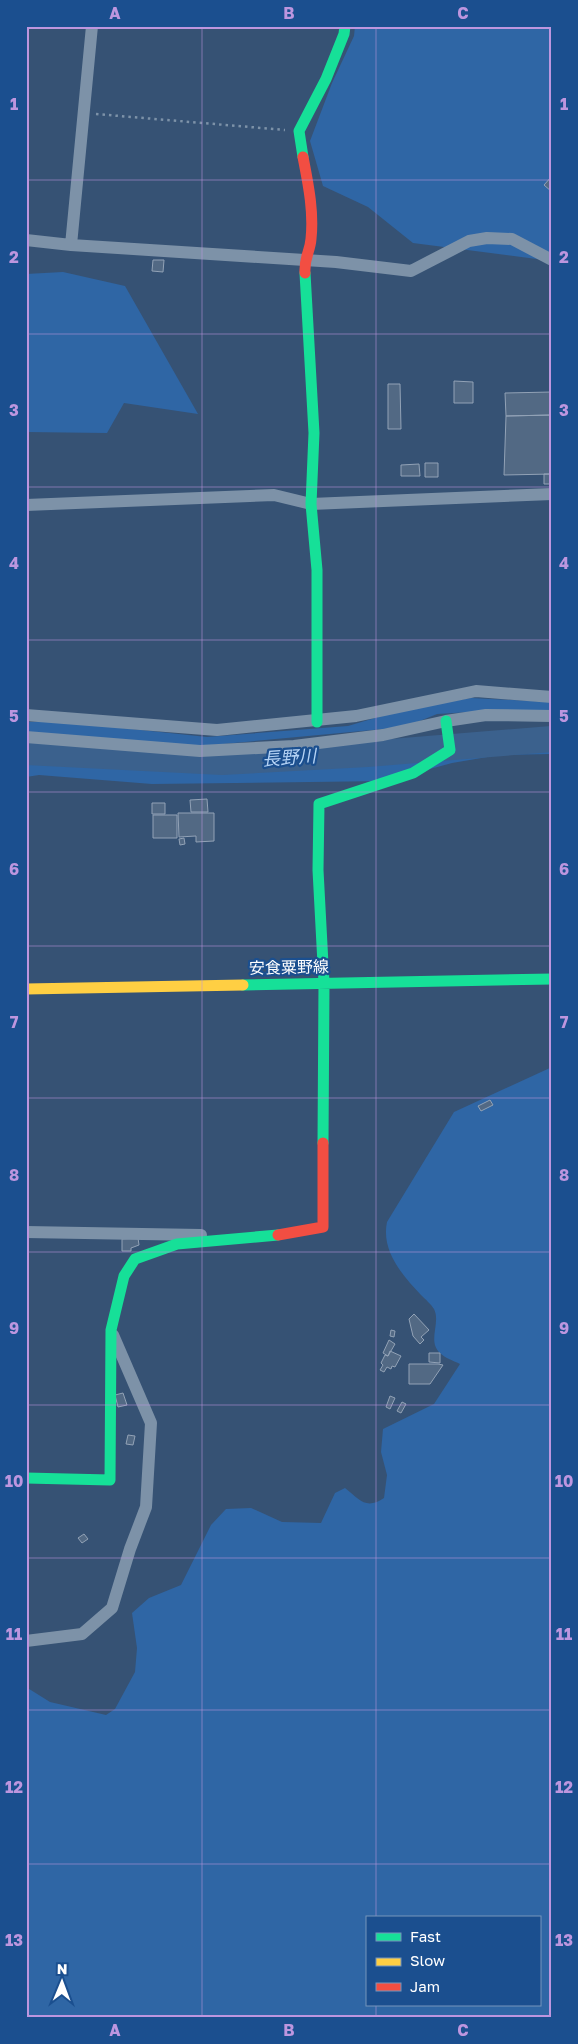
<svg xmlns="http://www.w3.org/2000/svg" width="578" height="2044" font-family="'Golos Text','Noto Sans JP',sans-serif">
  <rect width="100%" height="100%" fill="#365274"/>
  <path fill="#2f66a5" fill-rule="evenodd" d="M355 26H552V261L413 243 368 207 323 186 310 141 332 83 354 36Z
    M63 272 125 286 198 414 124 403 107 433 26 432V274Z
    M471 698 552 702V712L487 711 437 714 405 727 201 746 26 733V722H65L207 737 348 726 405 709Z
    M552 734V754L499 755 452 763 386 781 152 784 39 775 26 777V758L176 766 261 765 369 759 437 744 490 735Z
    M552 1067V2018H26V1687L50 1702 106 1715 115 1709 135 1672 137 1648 132 1613 149 1598 181 1585 211 1525 226 1509 251 1508 282 1522 321 1523 335 1493 345 1488C360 1500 366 1510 384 1498L387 1475 381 1452 383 1429 434 1404 460 1364C454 1361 445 1358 440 1353 427 1341 441 1323 434 1309 431 1304 425 1299 421 1295 402 1275 381 1251 387 1222L454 1112ZM367 1918H539V2005H367Z"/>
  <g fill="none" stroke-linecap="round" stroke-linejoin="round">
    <path stroke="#3b618d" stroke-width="26" d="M26 752 222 762 367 754 552 739"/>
  </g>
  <path fill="#526984" stroke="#92a2b6" d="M552 176V192L544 185Z
    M153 260H164L163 272 152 271Z
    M454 381 473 382V403H454Z
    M388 384H400L401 429H388Z
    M552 392V415L506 416 505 393Z
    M552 415V474L504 475 506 416Z
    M425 463H438V477H425Z
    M419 464 420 476H401V465Z
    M544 474H552V484H544Z
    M207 799 208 812H191L190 800Z
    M152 803H165V814H152Z
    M178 813H214V841L196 842V836L179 837Z
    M153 815H177V838H153Z
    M184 838 185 844 180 845 179 839Z
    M490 1100 493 1105 481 1111 478 1106Z
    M138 1238 139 1245 131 1248V1251H122V1239Z
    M414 1314 429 1330 421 1337 424 1340 420 1344 413 1336 409 1319Z
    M391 1330 395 1331 394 1337 390 1336Z
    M389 1340 395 1344 388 1356 383 1353Z
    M390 1351 401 1356 395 1367 392 1366 391 1369 387 1367 384 1372 380 1370 383 1365 381 1363 385 1355 388 1356Z
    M429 1353H440V1363L429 1362Z
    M409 1364H438L443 1365 430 1384H409Z
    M123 1393 127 1405 118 1407 115 1395Z
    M390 1396 395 1398 390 1409 386 1407Z
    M402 1402 406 1404 401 1413 397 1411Z
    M128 1435 135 1436 133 1445 126 1444Z
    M84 1534 88 1539 82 1543 78 1538Z"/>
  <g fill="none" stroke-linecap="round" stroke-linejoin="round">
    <path stroke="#7d92a8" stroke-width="2.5" stroke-dasharray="2.5 4" stroke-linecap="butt" d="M96 114 285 130"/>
    <path stroke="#7d92a8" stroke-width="12" d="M26 240 71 245 336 262 411 271 469 241 487 238 512 239 552 260
      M71 245 92 26
      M26 505 274 495 311 504 552 494
      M26 715 217 730 356 716 476 691 552 697
      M26 737 200 751 294 746 383 735 446 721 486 715 552 716
      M26 1232 201 1235
      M26 1641 82 1634 112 1608 130 1549 146 1507 151 1423 113 1335"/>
    <path stroke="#16e098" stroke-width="11" d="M303 157 299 131 326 79 344 34 345 26
      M305 273 314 433 311 504 317 570V722
      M243 985 552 979
      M323 1143 324 983 318 870 319 804 413 773 450 750 446 721
      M26 1478 110 1480 111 1330 124 1276 135 1259 177 1244 278 1235"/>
    <path stroke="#ffcf43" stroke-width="11" d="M26 989 243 985"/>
    <path stroke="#f24e42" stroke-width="11" d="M303 157C308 183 314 211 311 239 310 252 304 257 305 273
      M278 1235 323 1227V1143"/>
  </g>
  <path fill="none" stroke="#bd96df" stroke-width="1" stroke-opacity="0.55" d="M202 26V2018M376 26V1918M26 180H552M26 334H552M26 487H552M26 640H552M26 792H552M26 946H552M26 1098H552M26 1252H552M26 1405H552M26 1558H552M26 1710H552M26 1864H552M376 2005V2018"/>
  <g text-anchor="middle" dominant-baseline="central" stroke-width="4.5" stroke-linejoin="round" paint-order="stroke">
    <g font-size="16" fill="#fff" stroke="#1b4f8f">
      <text transform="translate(289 967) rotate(-1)">安食粟野線</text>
    </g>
    <g font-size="18" font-style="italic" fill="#b5d3f5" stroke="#1b4f8f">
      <text transform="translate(289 757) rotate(-4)">長野川</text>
    </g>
  </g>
  <rect width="578" height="2044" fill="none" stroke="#1b4f8f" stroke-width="55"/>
  <rect x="366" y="1916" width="175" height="90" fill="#1b4f8f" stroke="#7695bc"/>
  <rect x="376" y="1933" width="25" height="8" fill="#16e098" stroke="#7695bc"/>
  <text x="410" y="1942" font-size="15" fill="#ffffff">Fast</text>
  <rect x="376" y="1958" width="25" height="8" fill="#ffcf43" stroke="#7695bc"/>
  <text x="410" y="1966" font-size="15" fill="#ffffff">Slow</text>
  <rect x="376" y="1983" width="25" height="8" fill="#f24e42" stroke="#7695bc"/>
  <text x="410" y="1992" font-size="15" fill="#ffffff">Jam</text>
  <g transform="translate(62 1982) rotate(1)" stroke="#1b4f8f" stroke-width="4" paint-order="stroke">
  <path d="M0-4L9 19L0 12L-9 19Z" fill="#ffffff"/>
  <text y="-8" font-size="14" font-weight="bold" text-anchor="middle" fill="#ffffff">N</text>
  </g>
  <rect x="28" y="28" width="522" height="1988" fill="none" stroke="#bd96df" stroke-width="2"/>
  <g font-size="16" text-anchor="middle" font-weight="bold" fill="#bd96df">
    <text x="115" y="19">A</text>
    <text x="289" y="19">B</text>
    <text x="463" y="19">C</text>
    <text x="14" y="110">1</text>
    <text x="564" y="110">1</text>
    <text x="14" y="263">2</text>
    <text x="564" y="263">2</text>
    <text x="14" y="416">3</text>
    <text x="564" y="416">3</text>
    <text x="14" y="569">4</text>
    <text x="564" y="569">4</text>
    <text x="14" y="722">5</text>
    <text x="564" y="722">5</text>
    <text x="14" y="875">6</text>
    <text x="564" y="875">6</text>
    <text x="14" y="1028">7</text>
    <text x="564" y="1028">7</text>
    <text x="14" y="1181">8</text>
    <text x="564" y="1181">8</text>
    <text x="14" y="1334">9</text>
    <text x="564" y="1334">9</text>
    <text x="14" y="1487">10</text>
    <text x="564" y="1487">10</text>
    <text x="14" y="1640">11</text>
    <text x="564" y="1640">11</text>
    <text x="14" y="1793">12</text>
    <text x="564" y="1793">12</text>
    <text x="14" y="1946">13</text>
    <text x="564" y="1946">13</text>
    <text x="115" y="2036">A</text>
    <text x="289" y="2036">B</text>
    <text x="463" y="2036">C</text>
  </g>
</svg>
